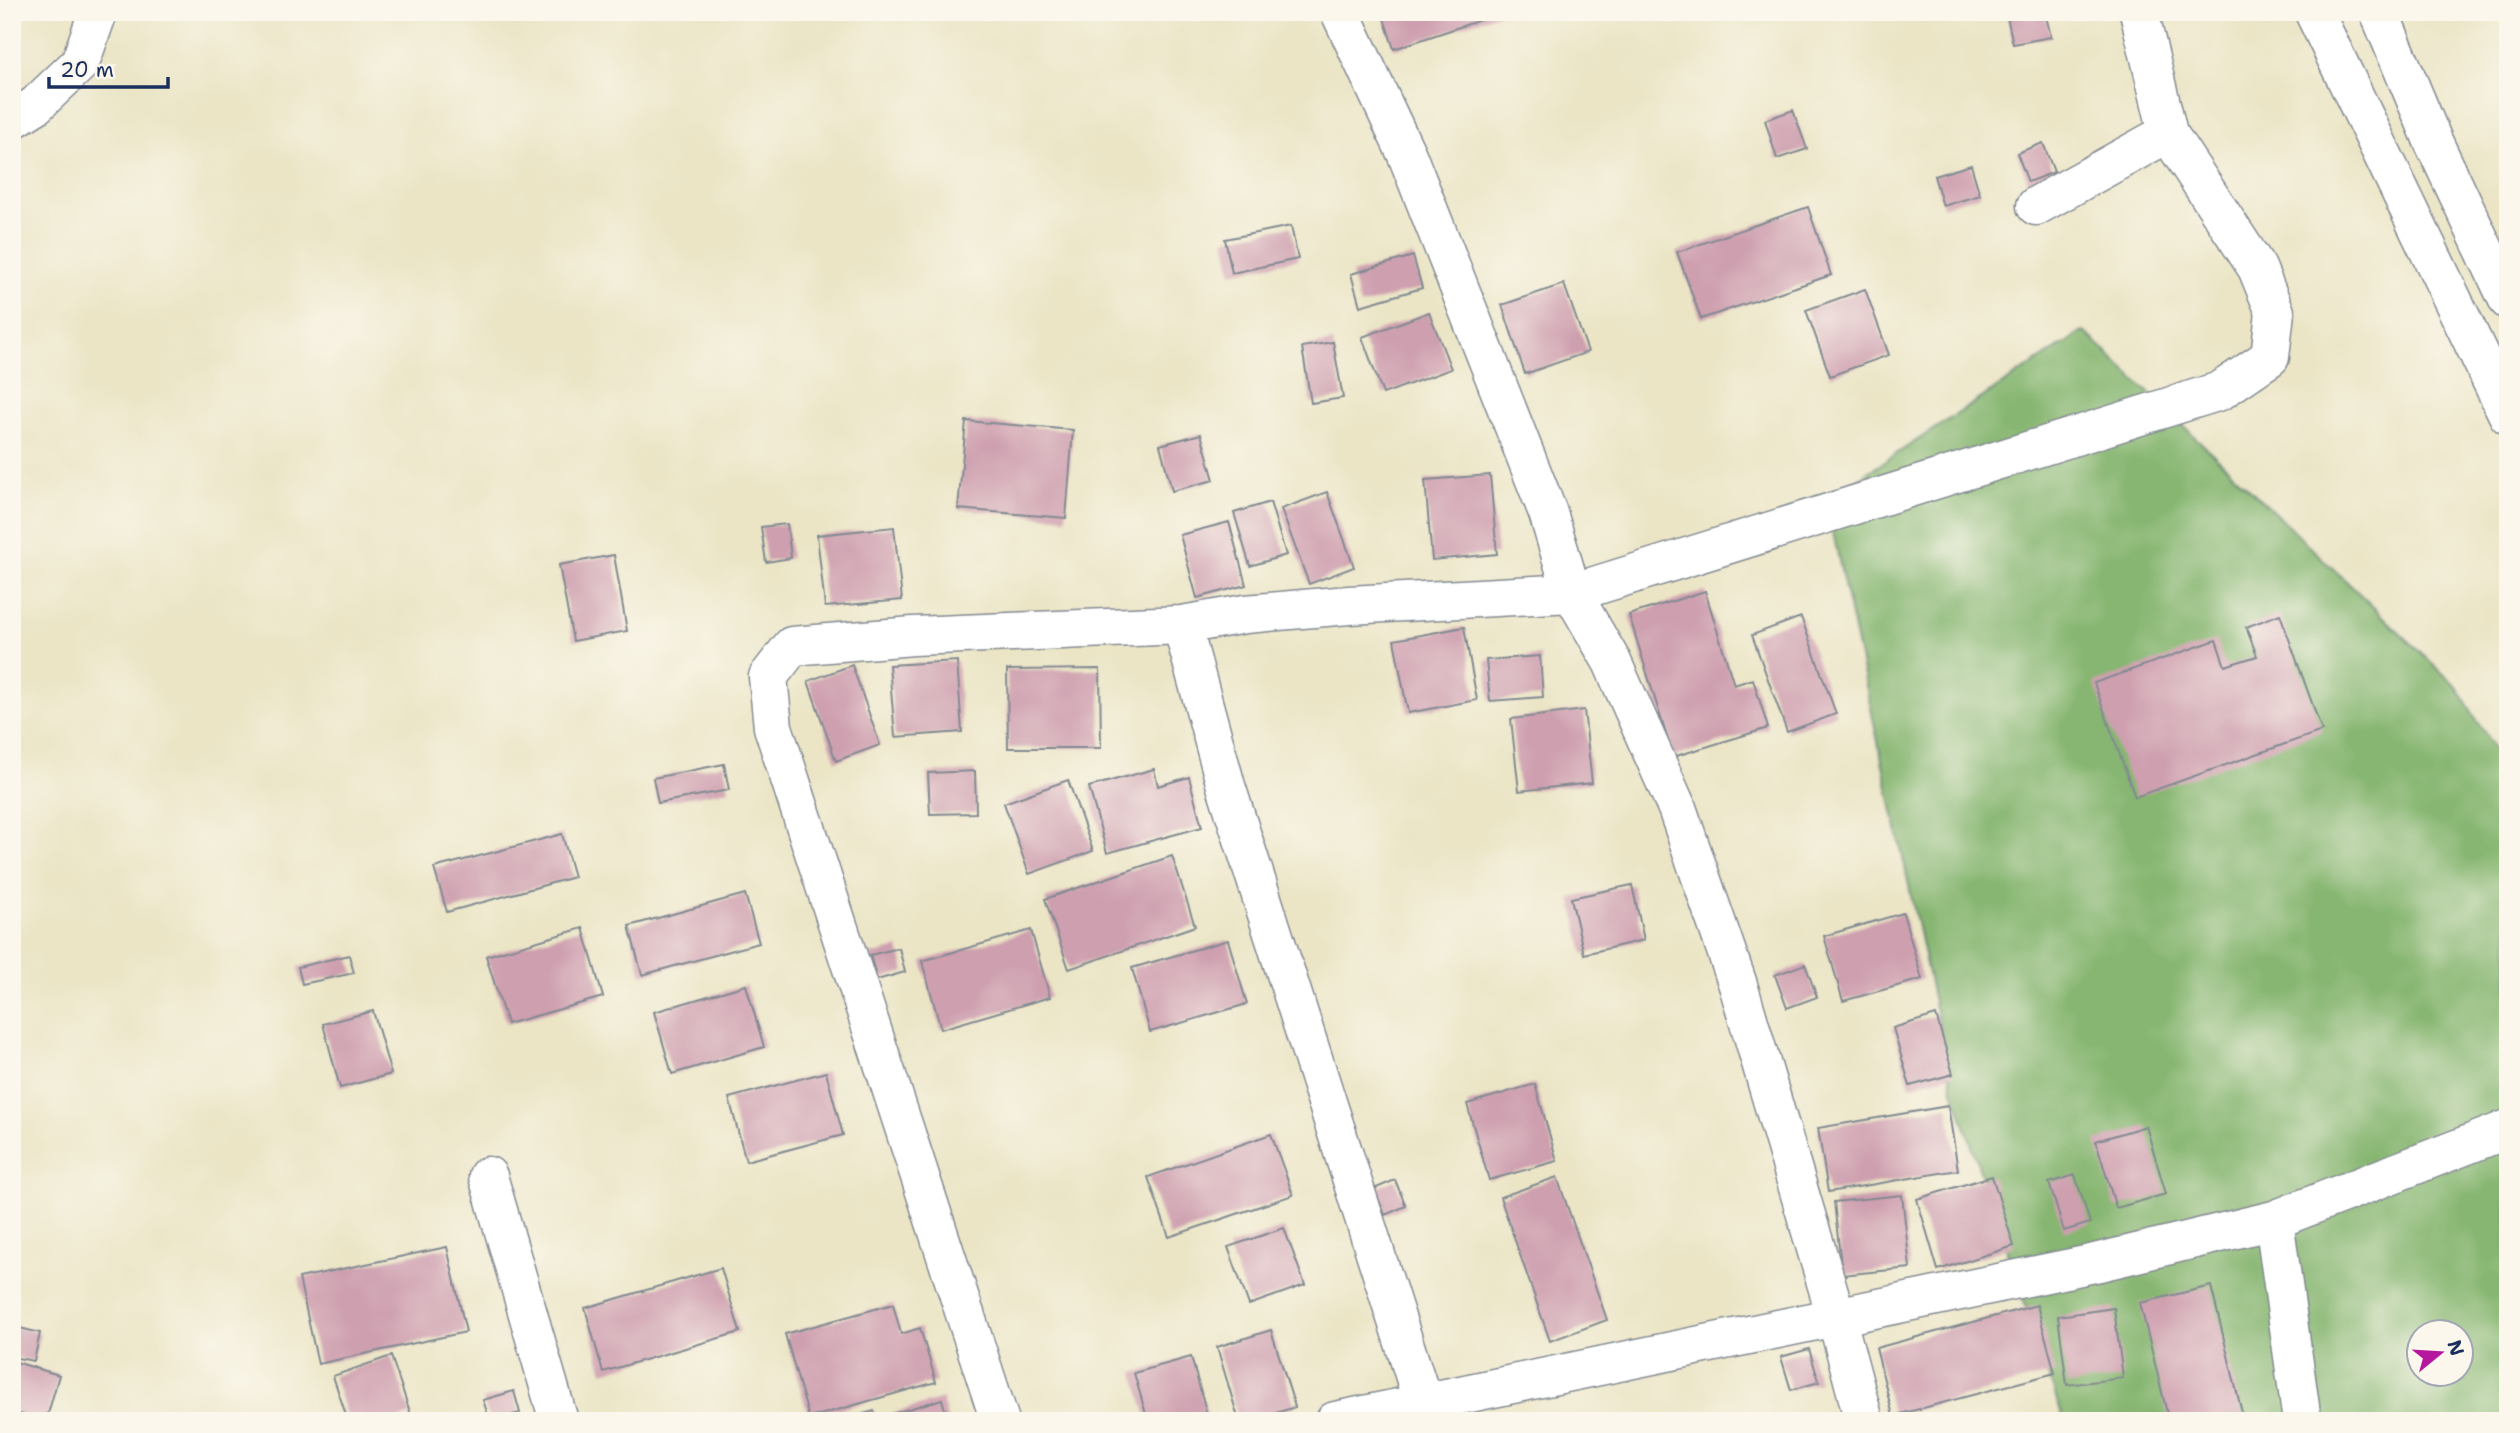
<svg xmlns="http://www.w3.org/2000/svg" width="2520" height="1433" font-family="'Shantell Sans',sans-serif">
  <rect width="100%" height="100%" fill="#fbf7ec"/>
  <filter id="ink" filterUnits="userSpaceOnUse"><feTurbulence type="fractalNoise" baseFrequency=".0143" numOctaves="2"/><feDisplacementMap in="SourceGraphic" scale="14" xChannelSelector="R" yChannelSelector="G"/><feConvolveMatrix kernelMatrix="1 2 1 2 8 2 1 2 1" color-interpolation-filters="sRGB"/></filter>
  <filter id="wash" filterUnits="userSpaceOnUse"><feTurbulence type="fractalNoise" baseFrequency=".00686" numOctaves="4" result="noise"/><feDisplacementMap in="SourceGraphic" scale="28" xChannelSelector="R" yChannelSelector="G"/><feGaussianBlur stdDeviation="1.57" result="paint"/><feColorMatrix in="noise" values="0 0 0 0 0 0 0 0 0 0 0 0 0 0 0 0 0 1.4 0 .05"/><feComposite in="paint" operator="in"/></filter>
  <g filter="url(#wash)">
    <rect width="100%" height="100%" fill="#ebe5c6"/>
    <path fill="#86b671" stroke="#507268" stroke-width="2" fill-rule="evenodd" d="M2084 331 2457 687 2508 772V1421H2064L1953 1090 1826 500ZM2418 1332H2460V1374H2418Z"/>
    <g id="blocks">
      <path fill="#ce9faf" d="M1382 12H1501V13L1394 49Z
        M2006 12H2045L2051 37 2013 44Z
        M1793 110 1807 149 1777 159 1765 120Z
        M2043 143 2054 172 2028 182 2017 153Z
        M1971 165 1980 195 1943 206 1934 176Z
        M1808 207 1831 275 1701 319 1677 252Z
        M1291 226 1298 259 1232 273 1225 239Z
        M1413 256 1422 288 1360 306 1351 274Z
        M1564 284 1588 352 1525 374 1502 305Z
        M1865 289 1889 355 1830 376 1806 310Z
        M1429 312 1451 369 1383 394 1362 337Z
        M1333 342 1343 398 1311 403 1302 347Z
        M966 421 1073 430 1066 518 958 509Z
        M1201 434 1214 480 1172 491 1160 445Z
        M1490 475 1497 554 1432 560 1425 480Z
        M1327 492 1354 567 1309 584 1281 509Z
        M1270 502 1286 555 1250 566 1234 513Z
        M1229 522 1246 585 1197 598 1180 535Z
        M787 524 791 558 766 562 761 527Z
        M894 527 902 600 825 607 817 535Z
        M614 555 627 631 573 641 559 565Z
        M1705 591 1734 685 1753 679 1768 728 1673 757 1629 615Z
        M2280 614 2322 731 2135 797 2094 683 2216 640 2225 666 2257 656 2246 627Z
        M1801 617 1836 714 1787 732 1752 635Z
        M1464 627 1477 700 1408 713 1394 640Z
        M1540 656 1543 697 1490 701 1486 660Z
        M957 661 962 732 895 737 889 665Z
        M852 665 880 745 836 761 808 681Z
        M1100 669 1101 748H1008L1007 670Z
        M1584 710 1592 783 1519 791 1511 719Z
        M724 764 729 790 658 803 653 778Z
        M1154 769 1158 786 1189 777 1202 827 1107 853 1089 787Z
        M975 771 976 813 930 814 928 773Z
        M1068 780 1093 851 1029 874 1004 803Z
        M562 834 574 877 447 912 434 868Z
        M1172 856 1195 926 1069 969 1045 899Z
        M1632 885 1644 940 1584 954 1571 898Z
        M745 894 759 943 642 975 629 926Z
        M1903 913 1922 979 1843 1001 1824 936Z
        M583 928 603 997 507 1024 486 956Z
        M1031 930 1050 997 941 1029 922 961Z
        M1228 940 1247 1004 1150 1032 1132 968Z
        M899 948 905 972 877 980 870 955Z
        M349 955 354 973 302 984 298 967Z
        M1805 964 1817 997 1787 1008 1775 975Z
        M746 985 764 1047 672 1074 654 1012Z
        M373 1011 391 1074 340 1088 323 1024Z
        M1936 1015 1953 1074 1910 1086 1893 1028Z
        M826 1072 843 1135 746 1161 729 1098Z
        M1535 1084 1557 1161 1489 1180 1467 1104Z
        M1948 1106 1958 1170 1828 1192 1818 1128Z
        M2146 1126 2166 1194 2116 1208 2096 1141Z
        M1271 1134 1293 1195 1169 1237 1148 1177Z
        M2075 1175 2090 1223 2064 1231 2049 1183Z
        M1992 1176 2014 1246 1938 1270 1917 1199Z
        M1557 1177 1607 1320 1550 1341 1500 1197Z
        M1395 1180 1406 1206 1385 1215 1374 1189Z
        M1902 1195 1910 1268 1842 1275 1834 1202Z
        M1284 1228 1305 1285 1249 1305 1228 1247Z
        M447 1247 466 1332 318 1364 299 1278Z
        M721 1268 740 1332 603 1372 585 1308Z
        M2211 1286 2244 1421H2169L2140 1303Z
        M893 1304 901 1334 920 1328 936 1382 809 1418 785 1334Z
        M2037 1305 2055 1373 1893 1416 1876 1348Z
        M2114 1308 2123 1378 2067 1385 2058 1316Z
        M12 1326 40 1333 34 1361 12 1357Z
        M1271 1330 1295 1407 1250 1421H1239L1217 1347Z
        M1809 1349 1819 1382 1791 1390 1781 1357Z
        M391 1356 411 1415 394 1421H348L333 1376Z
        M1191 1357 1209 1421H1148L1134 1373Z
        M12 1361 59 1375 46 1421 12 1412Z
        M514 1391 520 1413 490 1421 483 1400Z
        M942 1399 948 1421H886L885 1416Z
        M874 1411 876 1421H841V1420Z"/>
    </g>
  </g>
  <g filter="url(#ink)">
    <use href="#blocks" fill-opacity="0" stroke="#838a92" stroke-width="2"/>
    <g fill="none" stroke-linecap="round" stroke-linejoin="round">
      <g stroke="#838a92" stroke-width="41">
        <path id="minor" d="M1340 12 1407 155 1548 513 1572 593 1612 662 1677 808 1738 985 1836 1316 1864 1421
          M12 120 36 105 80 63 98 12
          M2036 206 2168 133 2139 12
          M1182 625 1226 786 1429 1421
          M488 1176 559 1421
          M2274 1220 2302 1421
          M1000 1421 773 727 768 677 792 646 913 636 1182 625 1245 614 1349 605 1572 593 2220 391 2270 357 2275 312 2257 268 2168 133
          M1335 1421 2095 1263 2274 1220 2508 1129"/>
      </g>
      <g stroke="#838a92" stroke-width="41">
        <path id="trunk" d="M2314 12 2508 415
          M2379 12 2433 141 2508 300"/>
      </g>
      <use href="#minor" stroke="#fff" stroke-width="38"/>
      <use href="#trunk" stroke="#fff" stroke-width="38"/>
    </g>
  </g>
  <rect width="2520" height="1433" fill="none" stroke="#fbf7ec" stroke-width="42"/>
  <g transform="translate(2440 1353) rotate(72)"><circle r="33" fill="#fbf7ec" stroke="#a1a7b3" stroke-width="2"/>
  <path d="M0-5L12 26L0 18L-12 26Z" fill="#b5179e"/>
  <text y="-10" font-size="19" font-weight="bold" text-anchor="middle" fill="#1b2f5e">N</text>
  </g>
  <path d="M49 77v10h119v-10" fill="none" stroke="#1b2f5e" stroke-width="3.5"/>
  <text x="60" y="77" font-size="21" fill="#1b2f5e" stroke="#fbf7ec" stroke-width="5" paint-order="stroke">20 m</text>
</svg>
